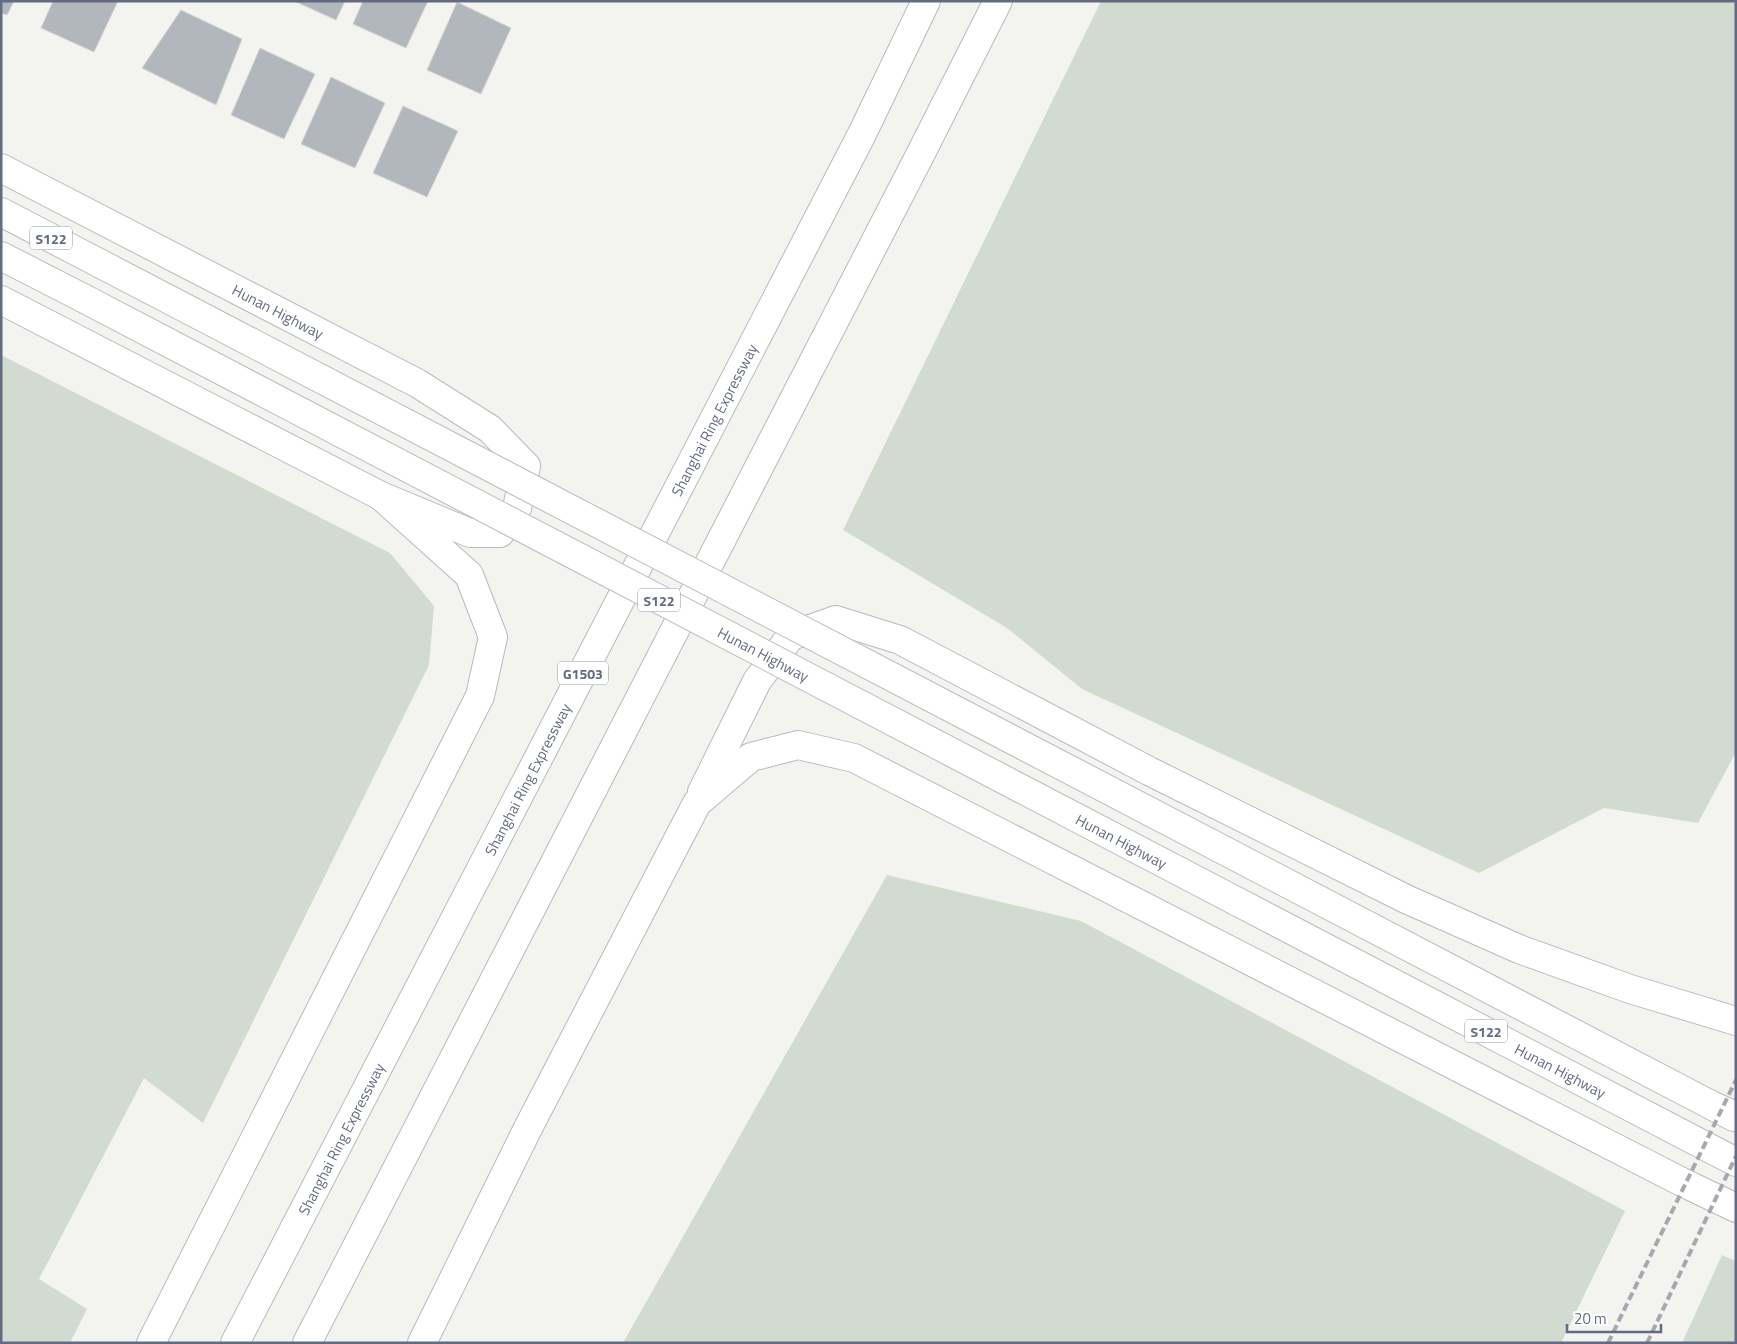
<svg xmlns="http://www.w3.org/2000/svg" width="1737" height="1344" font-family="'Titillium Web',sans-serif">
  <rect width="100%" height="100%" fill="#f3f4ef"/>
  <path fill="#d2dbd0" d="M1101 1H1736V752L1698 823 1604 808 1479 873 1082 689 1007 628 843 530Z
    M1 355 390 553 434 606 429 665 203 1123 144 1078 39 1279 87 1309 70 1343H1Z
    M887 875 1081 921 1625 1211 1561 1343H623Z
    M1722 1255 1736 1261V1343H1682Z"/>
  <path fill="#b2b6bd" stroke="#d4d5d2" d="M1 1H14L7 15 1 13Z
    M53 1H118L94 52 41 28Z
    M294 1H345L336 20Z
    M363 1H428L406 48 353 24Z
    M457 2 511 28 481 94 427 70Z
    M181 10 242 39 216 105 142 68Z
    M260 48 315 74 284 139 231 115Z
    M331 77 385 103 355 168 301 144Z
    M403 106 458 131 427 197 373 173Z"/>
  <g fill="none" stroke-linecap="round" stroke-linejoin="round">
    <g stroke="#b8babf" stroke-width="30">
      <g id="primary">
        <path id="s1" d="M1 168 417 383 490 429 526 466 517 508 500 533H470L381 496 1 300"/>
        <path d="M1 212 101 264"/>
        <path d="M1 256 83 298"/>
        <path d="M1254 866 1734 1117"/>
        <path id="s2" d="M1236 901 1736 1162"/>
      </g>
    </g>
    <g stroke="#b8b9bd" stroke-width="30">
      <g id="motorway">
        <path d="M702 792 757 681 791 636 836 620 900 640 1149 771 1406 899 1519 949 1630 989 1736 1021"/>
        <path d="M1713 1106 1736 1116"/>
        <path d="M151 1343 480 696 493 637 469 575 381 496"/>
        <path id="s3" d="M235 1343 862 134 926 1"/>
        <path d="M307 1343 920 155 998 1"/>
        <path d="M422 1343 527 1130 697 803 751 757 798 745 854 758 1682 1182 1736 1208"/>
      </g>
    </g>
    <use href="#primary" stroke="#fff" stroke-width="28"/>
    <use href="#motorway" stroke="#fff" stroke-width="28"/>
    <path stroke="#a5a8b0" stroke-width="4" stroke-dasharray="8 4" stroke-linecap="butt" d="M1608 1343 1736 1080
      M1647 1343 1736 1156"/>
    <g stroke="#b8babf" stroke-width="30" stroke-linecap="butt">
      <g id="primary-bridge">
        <path d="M101 264 1254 866"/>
        <path id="s4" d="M83 298 1236 901"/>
      </g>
    </g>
    <use href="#primary-bridge" stroke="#fff" stroke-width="28"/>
  </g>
  <g text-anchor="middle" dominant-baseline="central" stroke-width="5" stroke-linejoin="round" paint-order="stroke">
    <g fill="#fff" stroke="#9197a8" stroke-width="1">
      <rect x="30" y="226.5" width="42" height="23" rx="4"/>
      <rect x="638" y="588.5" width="42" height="23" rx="4"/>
      <rect x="558" y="661.5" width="50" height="23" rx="4"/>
      <rect x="1465" y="1019.5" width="42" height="23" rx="4"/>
    </g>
    <g font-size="14" font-weight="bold" fill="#626b82">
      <text x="51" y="238">S122</text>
      <text x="659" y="600">S122</text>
      <text x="583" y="673">G1503</text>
      <text x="1486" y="1031">S122</text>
    </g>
    <g font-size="15" fill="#626b82" stroke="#fff">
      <text stroke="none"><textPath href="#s1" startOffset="312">Hunan Highway</textPath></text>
      <text stroke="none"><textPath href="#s3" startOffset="1040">Shanghai Ring Expressway</textPath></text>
      <text stroke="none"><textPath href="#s4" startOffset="768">Hunan Highway</textPath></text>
      <text stroke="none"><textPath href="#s3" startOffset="635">Shanghai Ring Expressway</textPath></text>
      <text stroke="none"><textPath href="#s4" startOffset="1172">Hunan Highway</textPath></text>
      <text stroke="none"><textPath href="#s2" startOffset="366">Hunan Highway</textPath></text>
      <text stroke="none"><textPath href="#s3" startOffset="230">Shanghai Ring Expressway</textPath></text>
    </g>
  </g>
  <rect width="1737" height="1344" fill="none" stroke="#626b82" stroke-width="5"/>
  <path d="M1567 1324v8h94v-8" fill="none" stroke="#626b82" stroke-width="2.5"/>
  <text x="1574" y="1324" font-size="15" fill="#626b82" stroke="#ffffff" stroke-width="4" paint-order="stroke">20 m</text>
</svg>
